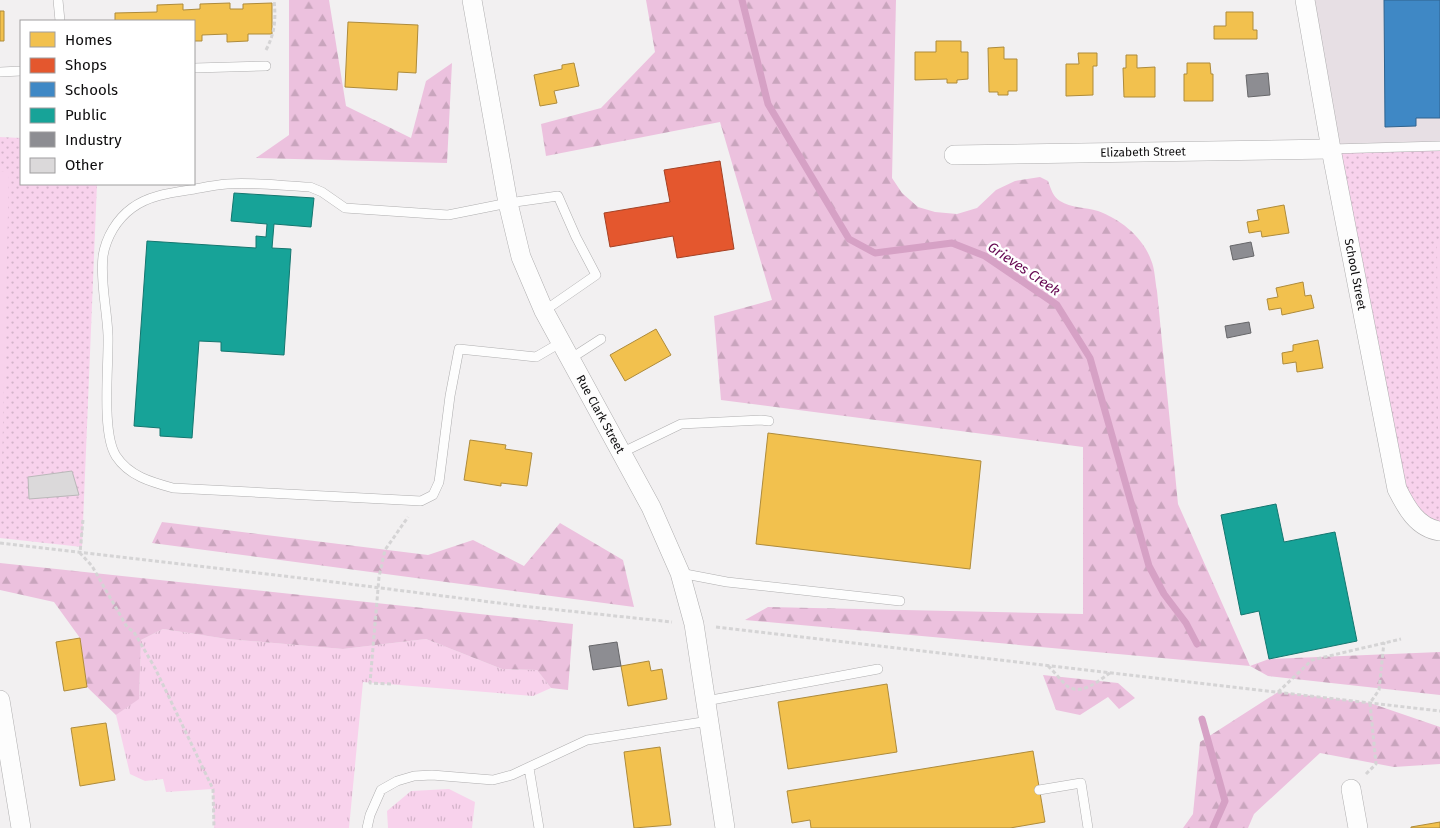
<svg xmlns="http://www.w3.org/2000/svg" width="1440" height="828" font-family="'Fira Sans',sans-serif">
  <defs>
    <pattern id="grass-tufts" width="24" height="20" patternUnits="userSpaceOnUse" patternTransform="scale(1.25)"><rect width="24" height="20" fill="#f8d2ec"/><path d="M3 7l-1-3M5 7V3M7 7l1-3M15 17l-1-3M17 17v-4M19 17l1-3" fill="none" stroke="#d3b3c9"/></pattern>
    <pattern id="forest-firs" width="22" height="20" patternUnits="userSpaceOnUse" patternTransform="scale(1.25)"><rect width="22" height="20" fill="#ecc1de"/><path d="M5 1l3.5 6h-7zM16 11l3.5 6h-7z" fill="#c9a5bd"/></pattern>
    <pattern id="park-dots" width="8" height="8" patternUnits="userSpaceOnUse" patternTransform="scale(1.25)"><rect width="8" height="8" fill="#f8d2ec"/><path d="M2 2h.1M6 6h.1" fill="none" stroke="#d3b3c9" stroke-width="1.8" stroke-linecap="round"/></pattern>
  </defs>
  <rect width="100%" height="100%" fill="#f2f0f1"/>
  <path fill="#e7dfe4" d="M1309 0H1440V531L1409 512Z"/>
  <path fill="url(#grass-tufts)" d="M163 629 227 639 343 649 426 639 502 669 537 670 551 688 533 696 363 682 349 828H214L213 789 166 792 163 779 145 781 130 774 116 715 139 698 141 640Z
    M449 789 475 802 472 828H388L387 811 411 791Z"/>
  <path fill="url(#forest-firs)" d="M289 0H329L346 106 411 138 426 81 452 63 447 163 256 158 289 135Z
    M646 0H896L892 178 902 193 918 207 935 212 957 214 977 208 996 190 1015 181 1040 177 1048 181C1051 189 1053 197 1060 201 1071 208 1085 207 1098 211 1120 219 1143 237 1151 260 1155 269 1155 281 1157 291L1178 504 1250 666 1269 659 1440 652V695L1268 676 1250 666 745 620 768 607 1083 614V447L721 400 714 316 772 300 720 122 546 156 541 124 601 108 655 52Z
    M162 522 428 555 473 540 524 566 560 523 623 560 634 607 152 543Z
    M0 563 573 624 568 690 551 688 537 670 502 669 426 639 343 649 227 639 163 629 141 640 139 699 116 715 87 687 80 638 54 602 0 590Z
    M1043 675 1118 683 1135 698 1119 709 1108 697 1080 715 1056 710Z
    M1278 692 1370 703 1440 727V764L1394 767 1320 753 1254 814 1248 828H1183L1193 814 1200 742Z"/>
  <path fill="url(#park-dots)" d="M0 137 21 138V184H97L82 547 0 538Z
    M1440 146V531L1409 512 1331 149Z"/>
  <path fill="#f8d2ec" d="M0 171 9 172 2 466H0Z
    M1437 243H1440V436H1438Z"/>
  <path fill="#f2c14e" stroke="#ae8b3b" d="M230 3V9H243V4L272 3V34H248V41L227 42V34L202 35V41H194V21H115V13L157 12V5L183 4V10L200 9V4Z
    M0 11H4V41H0Z
    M1226 12H1253V30H1257V39H1214V26H1226Z
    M348 22 418 25 416 73 398 72 397 90 345 87Z
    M936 41H961V52H968V79L957 80V83H947V79L915 80V52H936Z
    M1004 47V59H1017V91H1008V95H998V92H989L988 48Z
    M1078 53H1097V66H1093V95L1066 96V64H1079Z
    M1126 55H1137V68L1155 67V97H1124L1123 68H1126Z
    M574 63 579 86 554 91 557 103 540 106 534 75 562 69V65Z
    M1187 63H1210L1211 74H1213V101H1184V74H1187Z
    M1284 205 1289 233 1262 237 1261 231 1249 233 1247 222 1259 220 1257 210Z
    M1303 282 1305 296 1311 295 1314 308 1282 315 1281 308 1269 310 1267 299 1278 297 1276 288Z
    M656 329 671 355 625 381 610 355Z
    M1318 340 1323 368 1297 372 1296 362 1283 364 1282 353 1293 351V345Z
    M768 433 981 461 970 569 756 544Z
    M470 440 506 445 505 449 532 453 527 486 501 483V486L464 480Z
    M80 638 87 687 64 691 56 642Z
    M649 661 651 671 662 669 667 699 628 706 621 666Z
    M887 684 897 752 788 769 778 702Z
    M106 723 115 780 80 786 71 728Z
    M660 747 671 825 634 828 624 752Z
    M1033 751 1045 822 1010 828H811L810 820 792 823 787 791Z
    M1440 822V828H1411V827Z"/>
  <path fill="#e4572e" stroke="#a44124" d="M720 161 734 249 677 258 673 236 610 247 604 213 670 202 664 170Z"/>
  <path fill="#3f88c5" stroke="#30638e" d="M1384 0H1440V118H1416V126L1385 127Z"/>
  <path fill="#17a398" stroke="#14766f" d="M234 193 314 198 311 227 274 224 272 248 291 249 284 355 221 351V342L199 341 192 438 160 436V428L134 426 147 241 256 248V236L266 237 267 224 231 221Z
    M1276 504 1284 542 1335 532 1357 641 1269 659 1259 611 1241 615 1221 515Z"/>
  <path fill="#8d8d92" stroke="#67676a" d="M1268 73 1270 95 1248 97 1246 75Z
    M1251 242 1254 256 1233 260 1230 246Z
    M1249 322 1251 333 1227 338 1225 326Z
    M617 642 621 666 593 670 589 646Z"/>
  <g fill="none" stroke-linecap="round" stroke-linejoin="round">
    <path stroke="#d6a1c5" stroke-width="7" d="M742 0 768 104 849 239 875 253 952 243 985 256 1057 305 1090 358 1149 566 1164 594 1186 623 1197 644
      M1202 719 1225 801 1213 828"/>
  </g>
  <path fill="#dbd9da" stroke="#bab8b9" d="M72 471 79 495 29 499 28 477Z"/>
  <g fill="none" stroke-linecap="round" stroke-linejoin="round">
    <g stroke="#afaeaf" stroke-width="10">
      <path id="service" d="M58 0 60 21
        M194 68 266 66
        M0 72 21 71
        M1331 149 1440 146
        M544 311 596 275 576 237 558 196 508 203 448 215 345 208 322 192 310 187C283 186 254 182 227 184 214 185 201 188 189 190 169 193 148 196 132 208 117 219 106 237 103 256 100 282 107 309 108 335 109 364 101 433 116 456 129 476 151 482 173 488L421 501 433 495 439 482 450 396 459 349 536 357 560 343
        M570 359 601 339
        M621 453 681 424 761 420 769 421
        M680 573 727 582 900 601
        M706 701 878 669
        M529 768 539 828
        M1039 790 1081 783 1088 828
        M367 828 370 815 381 790 397 781 414 776 432 775 493 780 512 775 587 740 709 721"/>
    </g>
    <g stroke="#afaeaf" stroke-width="20">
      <g id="minor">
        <path id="s1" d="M472 0 508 203 521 257 544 311 651 507 680 573 694 624 725 828"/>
        <path id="s2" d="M1305 0 1331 149 1397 489C1406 507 1417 528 1440 531"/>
        <path id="s3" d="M954 155 1331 149"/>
        <path d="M0 700 21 828"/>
        <path d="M1351 789 1358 828"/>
      </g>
    </g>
    <path stroke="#d5d4d5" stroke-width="3" stroke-dasharray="4 2.5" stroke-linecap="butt" d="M266 50C275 33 276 19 274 0
      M83 520 80 553 92 566 127 627 134 632 155 668 213 789 214 828
      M0 543 326 581 522 606 672 622
      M716 627 1440 711
      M1048 666C1055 672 1061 681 1067 686 1082 696 1098 681 1110 673
      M391 684 370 683 379 577 385 550 408 517
      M1278 692 1312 660 1401 639
      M1366 774 1376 764 1370 703 1379 690 1384 642"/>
    <use href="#service" stroke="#fdfdfd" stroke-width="9"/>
    <use href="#minor" stroke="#fdfdfd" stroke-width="19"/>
  </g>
  <g text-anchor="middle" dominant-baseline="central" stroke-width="5" stroke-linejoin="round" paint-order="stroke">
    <g font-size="12" fill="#0e0d0e" stroke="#fff">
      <text stroke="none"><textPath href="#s3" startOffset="189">Elizabeth Street</textPath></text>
      <text stroke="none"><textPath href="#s2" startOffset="279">School Street</textPath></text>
      <text stroke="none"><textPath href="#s1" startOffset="438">Rue Clark Street</textPath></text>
    </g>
    <g font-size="14" font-style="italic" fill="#650851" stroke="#fff">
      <text transform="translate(1024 269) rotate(34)">Grieves Creek</text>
    </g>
  </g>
  <rect x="20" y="20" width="175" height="165" fill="#ffffff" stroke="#9f9e9f"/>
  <rect x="30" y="32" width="25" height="15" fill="#f2c14e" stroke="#9f9e9f"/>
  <text x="65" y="45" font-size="15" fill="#0e0d0e">Homes</text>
  <rect x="30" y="58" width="25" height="15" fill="#e4572e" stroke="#9f9e9f"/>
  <text x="65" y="70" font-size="15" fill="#0e0d0e">Shops</text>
  <rect x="30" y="82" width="25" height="15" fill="#3f88c5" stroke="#9f9e9f"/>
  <text x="65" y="95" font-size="15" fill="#0e0d0e">Schools</text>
  <rect x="30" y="108" width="25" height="15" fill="#17a398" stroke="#9f9e9f"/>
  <text x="65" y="120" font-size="15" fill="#0e0d0e">Public</text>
  <rect x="30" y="132" width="25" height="15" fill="#8d8d92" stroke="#9f9e9f"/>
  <text x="65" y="145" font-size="15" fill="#0e0d0e">Industry</text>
  <rect x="30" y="158" width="25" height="15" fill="#dbd9da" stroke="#9f9e9f"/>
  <text x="65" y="170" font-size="15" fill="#0e0d0e">Other</text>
</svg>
